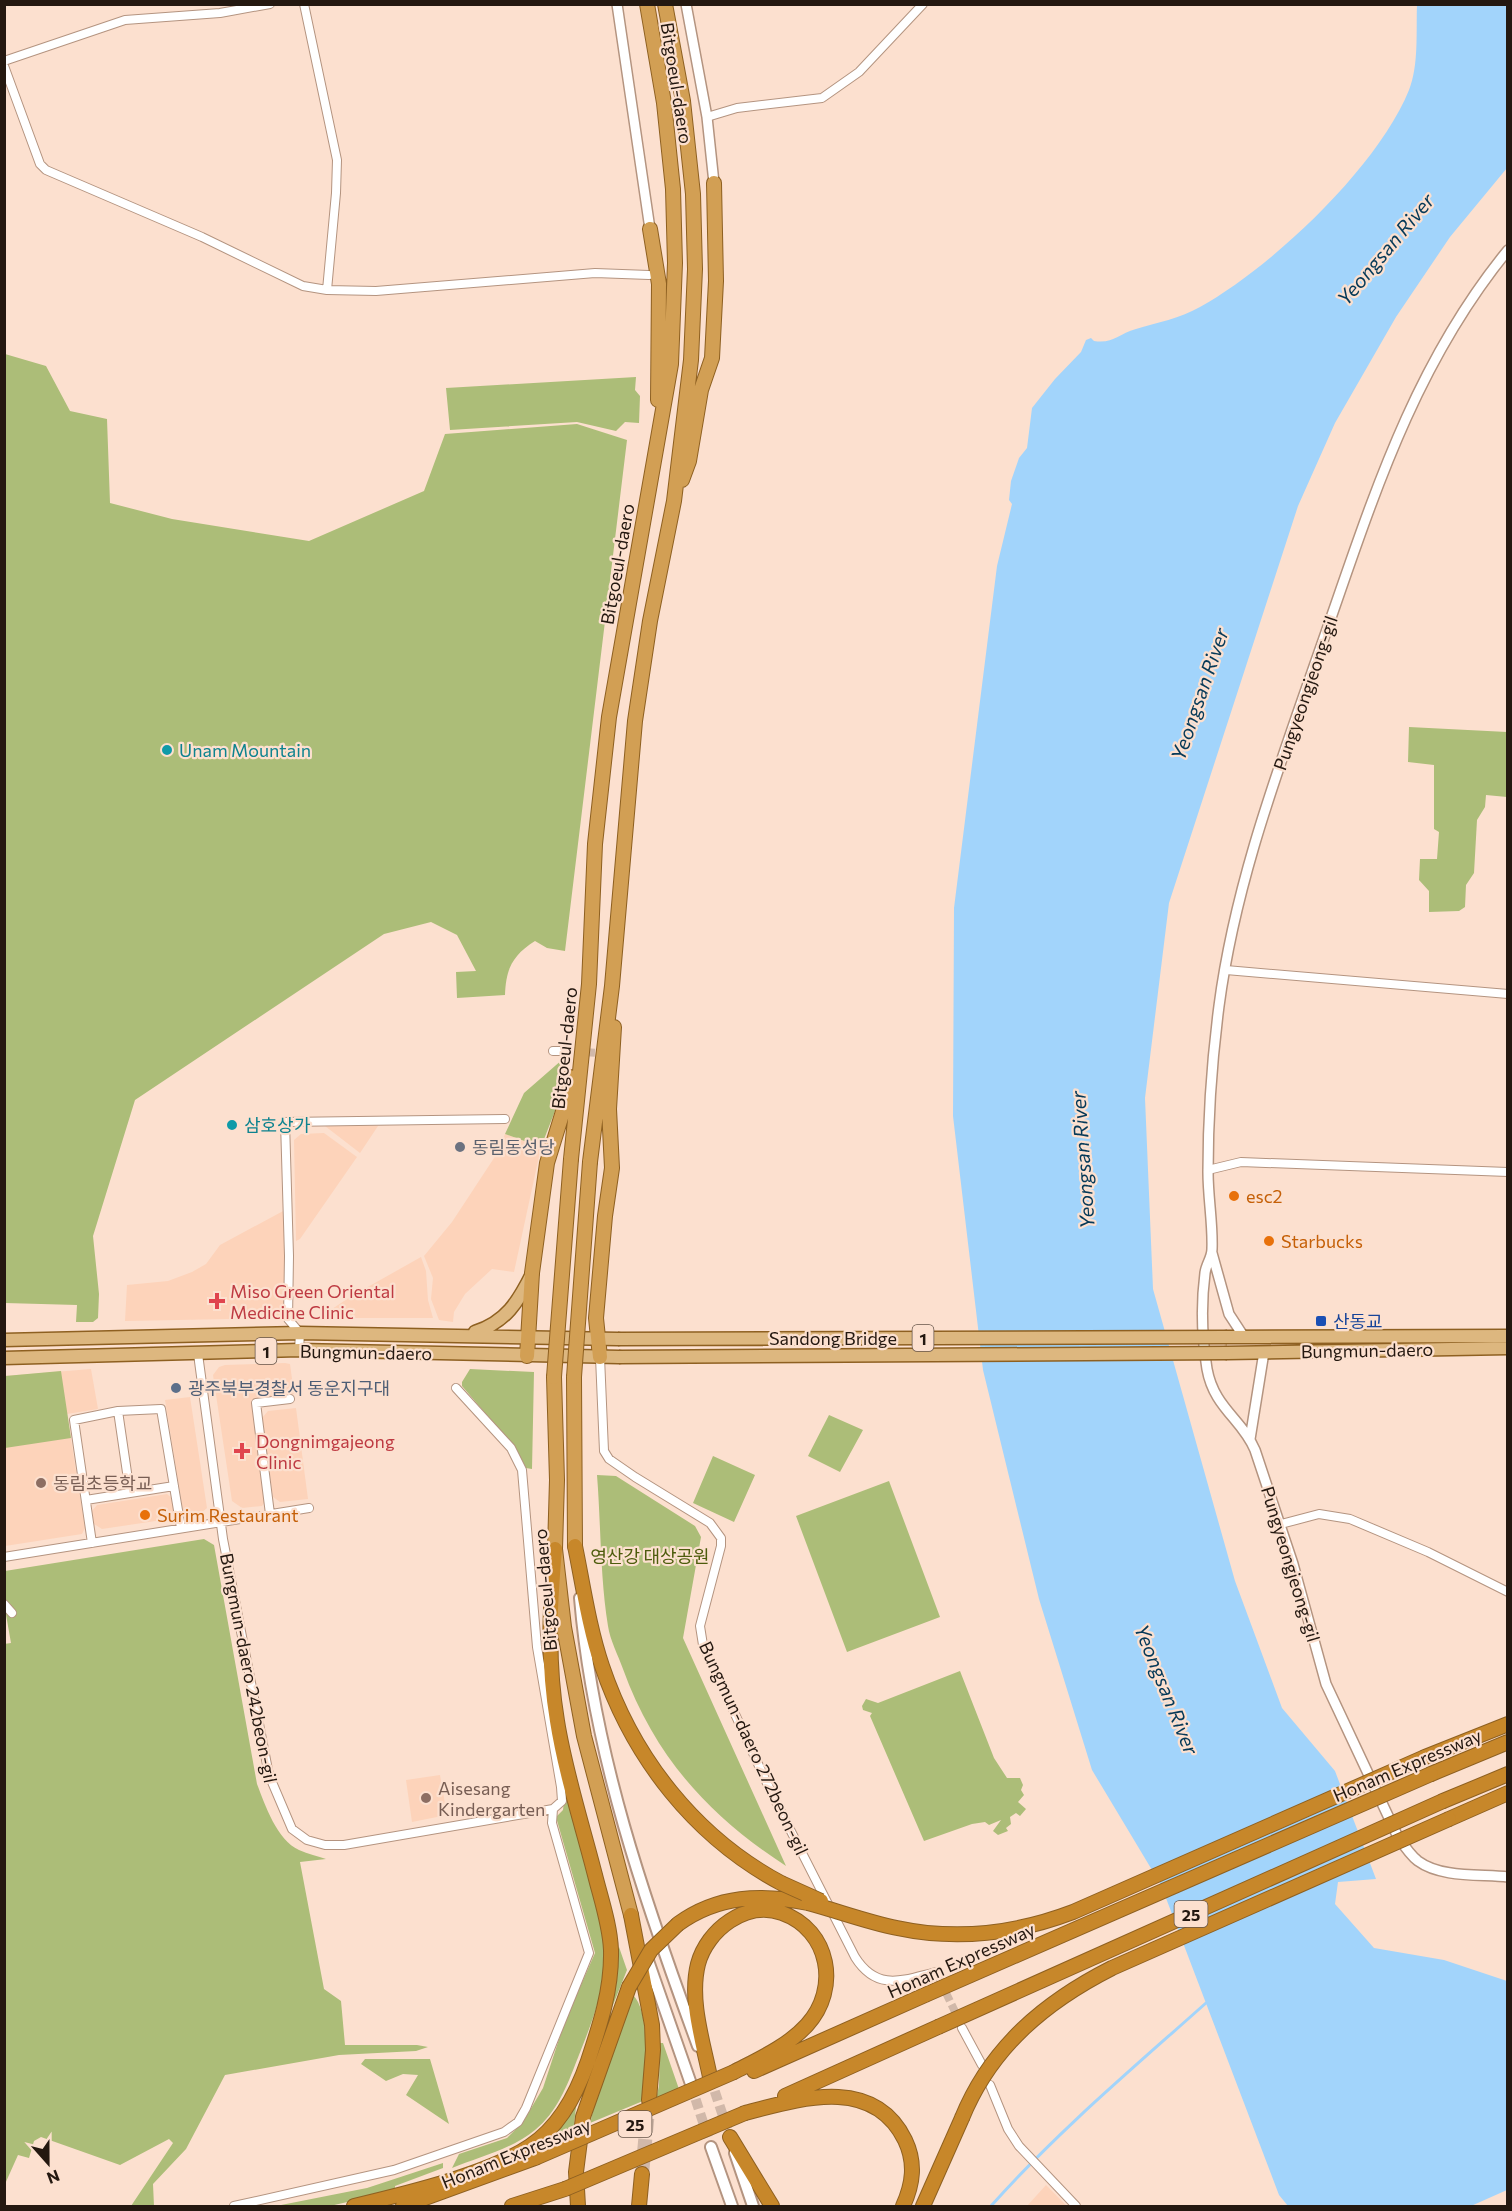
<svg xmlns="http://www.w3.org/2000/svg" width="1512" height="2211" font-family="Commissioner,'Noto Sans KR',sans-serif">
  <rect width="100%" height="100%" fill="#fce0cf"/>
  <path fill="#fdd3ba" d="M325 1126H378L360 1153Z
    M324 1133 357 1157 300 1239 296 1241 294 1140 301 1134Z
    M505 1134 541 1147 514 1272 492 1269 465 1294 454 1312 453 1322 439 1320 431 1299 433 1278 424 1256 452 1222 496 1155Z
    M285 1210 284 1318 125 1321 127 1285 168 1281 192 1272 206 1264 220 1245Z
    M421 1257 426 1271 428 1300 433 1318H323L329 1311 350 1297Z
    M285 1363 290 1364 294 1394 251 1400 266 1500 262 1506 242 1508 232 1501 213 1375 219 1367 225 1365Z
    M91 1369 98 1409 67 1414 85 1528 82 1534 5 1546V1376Z
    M190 1397 207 1508 200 1514 189 1516 183 1511 165 1400Z
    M296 1408 308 1499 280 1502 273 1497 262 1418 268 1411Z
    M167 1494 173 1499 175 1513 169 1519 102 1529 94 1524 92 1511 97 1505Z
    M440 1775 447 1815 412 1822 406 1780Z
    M1046 2185 1067 2206H1027Z"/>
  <path fill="#acbd78" d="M5 354 46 366 70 411 107 419 110 503 172 519 309 541 424 491 445 434 577 424 627 440 565 951 547 948 535 941C513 955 506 968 505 995L457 998 456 972 476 971 457 935 431 922 384 934 135 1100 93 1236 99 1294 98 1318 93 1322H76L77 1305 5 1303Z
    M636 377 635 390 640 396 639 423 625 422 616 431 577 422 450 430 446 388Z
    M1409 727 1507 732V797L1486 795 1485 807 1477 820 1474 873 1466 885 1465 907 1459 911 1429 912V891L1419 880 1420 859H1437L1439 832 1434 829V765L1408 762Z
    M563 1059 562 1093 541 1147 505 1134 524 1093Z
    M470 1369 534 1372 532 1469 526 1468 515 1448 462 1386V1382Z
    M61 1371 71 1438 5 1448V1376Z
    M829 1415 863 1430 840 1472 808 1456Z
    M713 1456 755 1475 734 1522 693 1503Z
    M597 1475 616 1476 695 1526 701 1537 683 1638 786 1866C709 1816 655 1757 623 1669 618 1655 610 1640 608 1626 600 1577 601 1525 597 1475Z
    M889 1481 940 1617 847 1652 796 1516Z
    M204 1539 214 1545 257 1784C265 1805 277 1840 299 1850 308 1854 318 1856 326 1859L300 1862 324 1989 341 2001 345 2045H417L428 2047 416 2051 339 2055 225 2075 186 2149 153 2184 154 2206H131L173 2143 169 2139 120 2165 41 2137 34 2141 29 2158 18 2155 5 2184 4 1644 11 1643 5 1609V1571Z
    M960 1671 994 1758 1007 1778H1020L1023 1785 1021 1790 1024 1795 1018 1802 1026 1809 1020 1816 1016 1813 1010 1817 1011 1824 1006 1828 1008 1831 998 1835 993 1831 1001 1820 989 1825 985 1822 972 1824 924 1841 870 1716 872 1713 863 1710 862 1706 866 1699 878 1703Z
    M570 1798C581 1846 607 1922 604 1968 602 1999 588 2032 577 2060 567 2086 557 2112 535 2130 512 2149 479 2157 452 2168L459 2154 507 2138 523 2122 543 2088 565 2021 595 1953 556 1817 563 1810 564 1801Z
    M619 1947 627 1970 611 2010 615 1954Z
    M633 1995C652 2014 644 2075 643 2101L590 2123 598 2091Z
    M660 2043H663L680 2092 655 2103 659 2086Z
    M365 2059H430L449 2124 406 2095 418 2075 403 2074 386 2081 361 2064Z
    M577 2099 573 2133 533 2149Z
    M443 2163V2168L395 2186V2191L330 2206H276L367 2188Z"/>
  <path fill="#a2d4fb" d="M1417 5H1507V168L1450 237 1396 317 1335 423 1298 506 1169 903 1145 1098 1153 1289 1235 1581 1282 1708 1335 1771 1376 1879 1338 1882 1335 1904 1374 1948 1444 1960 1507 1981V2190L1471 2206H1288L1279 2195 1161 1885 1092 1770 1039 1599 983 1370 953 1116 954 908 997 566 1012 504 1009 500 1011 481 1019 458 1027 448 1032 408 1055 379 1081 352 1086 340 1091 338 1094 341C1113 344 1118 334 1136 329 1156 323 1181 318 1200 307 1272 267 1378 167 1409 90 1419 65 1416 31 1417 5Z"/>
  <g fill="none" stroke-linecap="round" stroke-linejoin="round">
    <path stroke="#a2d4fb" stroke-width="3" d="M991 2206C1057 2132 1132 2069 1206 2003"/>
    <path stroke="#d1b8a9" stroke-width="8" stroke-dasharray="8 4" stroke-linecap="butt" d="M563 1051 620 1054
      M936 1972 959 2020"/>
    <path stroke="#d1b8a9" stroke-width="10" stroke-dasharray="10 5" stroke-linecap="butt" d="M710 2077 730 2137
      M691 2085 711 2147"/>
    <path stroke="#d1b8a9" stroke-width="14" stroke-dasharray="14 7" stroke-linecap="butt" d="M642 2174 649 2100"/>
    <g stroke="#b49480" stroke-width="10">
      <path id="minor" d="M304 4 337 160 336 193 327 290
        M4 61 125 20 220 13 270 4
        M4 66 40 164 46 170 202 237 303 286 327 290 376 291 595 273 649 275
        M707 117 737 108 822 98 859 72 923 4
        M1226 970 1508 994
        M553 1051H563
        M1208 1170 1241 1162 1508 1172
        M299 1350 300 1333 288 1319 289 1256 285 1122 505 1119
        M198 1354 223 1539 269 1775 292 1829 307 1840 325 1845H344L553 1809 562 1801 561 1787 537 1647 522 1470 511 1448 456 1388
        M600 1357 604 1451 609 1459 635 1477 710 1523 721 1538V1546L700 1626 703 1645 772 1794 855 1957C877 1992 903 1980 936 1972
        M118 1411 130 1493
        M86 1500 174 1486
        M270 1514 256 1403 290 1399
        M1281 1524 1319 1514 1350 1519 1428 1552 1508 1592
        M92 1543 74 1420 118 1411 161 1409 181 1528
        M4 1557 309 1508
        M4 1604 12 1613
        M962 2028 982 2065
        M990 2085 1008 2129 1019 2146 1076 2206
        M234 2206 394 2170 504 2132 518 2122 526 2108 589 1953 552 1823 553 1809"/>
    </g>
    <g stroke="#b49480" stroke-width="12">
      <path id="tertiary" d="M617 4 650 229
        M686 4 707 117 714 183
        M1508 250C1409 371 1369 511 1318 655 1278 770 1235 884 1219 1006 1212 1060 1208 1117 1208 1172 1208 1198 1213 1224 1212 1249 1212 1258 1206 1264 1205 1273 1201 1304 1202 1338 1207 1369 1214 1408 1242 1419 1255 1450L1293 1564 1326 1684 1397 1835C1403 1844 1409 1854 1418 1861 1441 1878 1480 1874 1508 1877
        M1212 1253 1229 1314 1244 1337
        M1250 1439 1264 1352"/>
    </g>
    <g stroke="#b49480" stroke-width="14">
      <path id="secondary" d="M580 1598C593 1752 645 1902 698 2046
        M645 1952 691 2084
        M711 2147 732 2206
        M735 2153 753 2206"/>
    </g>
    <g stroke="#8e6021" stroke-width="15">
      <path id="primary" d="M475 1332C506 1322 518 1302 532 1274
        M1227 1337 1508 1336
        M4 1340 300 1333 618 1339
        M1227 1353 1508 1348
        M4 1358 299 1350 619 1357"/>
    </g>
    <g stroke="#8e6021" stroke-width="16">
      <path id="trunk" d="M650 229 659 284 658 400
        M682 480 689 461 701 390 712 358 716 281 714 183
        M571 1159 589 984 595 844 609 717 671 364 675 263 673 189 664 103 647 4
        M590 1162 612 986 635 721 650 621 674 501 691 360 695 269 693 194 683 101 665 4
        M527 1356 532 1273 547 1163 569 1092 570 1077
        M600 1357 596 1318 605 1216 612 1168 609 1109 614 1027
        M554 1377 557 1480 555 1549 564 1627 584 1736 631 1915
        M574 1377 575 1546"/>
    </g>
    <g stroke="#8e6021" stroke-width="16">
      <path id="motorway" d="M575 1546C583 1585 589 1628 602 1666 633 1758 695 1837 781 1883
        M1425 1757 1508 1724
        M1431 1774 1508 1742
        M1443 1801 1508 1774
        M1449 1819 1508 1793
        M631 1915 652 2025 653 2050 649 2100
        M678 1924C718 1895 761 1894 808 1903
        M754 2071 925 1995
        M710 2077C703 2042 689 2000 698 1964 707 1930 746 1900 782 1913 830 1930 840 1989 807 2025 788 2046 759 2059 734 2072
        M785 2096 938 2027
        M745 2113C799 2099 873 2075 905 2140 916 2163 913 2184 903 2206
        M730 2137 772 2206
        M354 2206C404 2194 489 2174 530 2146 559 2127 577 2093 588 2061 600 2025 612 1989 611 1950 610 1925 601 1899 595 1875 582 1824 565 1772 557 1721 547 1661 550 1608 555 1549
        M403 2206 535 2158
        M512 2206 565 2189
        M578 2206 576 2172 583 2117 629 1987
        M639 2206 642 2174
        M923 2206 962 2118"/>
    </g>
    <use href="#minor" stroke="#fff" stroke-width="8"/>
    <use href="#tertiary" stroke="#fff" stroke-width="9"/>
    <use href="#secondary" stroke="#fff" stroke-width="10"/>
    <use href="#primary" stroke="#ddb77f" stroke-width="12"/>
    <use href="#trunk" stroke="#d29f54" stroke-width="14"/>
    <use href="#motorway" stroke="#c7872a" stroke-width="14"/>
    <g stroke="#8e6021" stroke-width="15" stroke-linecap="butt">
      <path id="primary-bridge" d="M618 1339 1227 1337
        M619 1357 1227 1353"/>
    </g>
    <g stroke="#8e6021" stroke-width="16" stroke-linecap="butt">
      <path id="trunk-bridge" d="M554 1377 571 1159
        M574 1377 590 1162"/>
    </g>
    <g stroke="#8e6021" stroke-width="16" stroke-linecap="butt">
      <path id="motorway-bridge" d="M781 1883 821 1901
        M808 1903C838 1911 867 1922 897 1928 958 1941 1015 1934 1073 1912L1425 1757
        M629 1987 651 1950 678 1924
        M925 1995 1431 1774
        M938 2027 1443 1801
        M962 2118C991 2047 1045 2002 1112 1968L1449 1819
        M535 2158 734 2072
        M565 2189 745 2113"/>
    </g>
    <use href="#primary-bridge" stroke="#ddb77f" stroke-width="12"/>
    <use href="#trunk-bridge" stroke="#d29f54" stroke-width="14"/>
    <use href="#motorway-bridge" stroke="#c7872a" stroke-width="14"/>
  </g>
  <g fill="#0f9aa8" stroke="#fce0cf" stroke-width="2">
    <circle cx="167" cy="750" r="6"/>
    <circle cx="232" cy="1125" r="6"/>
  </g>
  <circle fill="#6b7280" stroke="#fce0cf" stroke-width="2" cx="460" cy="1147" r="6"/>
  <g fill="#e8710a" stroke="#fce0cf" stroke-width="2">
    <circle cx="1234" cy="1196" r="6"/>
    <circle cx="1269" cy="1241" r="6"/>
    <circle cx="145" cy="1515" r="6"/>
  </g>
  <g fill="#e0444e" stroke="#fce0cf" stroke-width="2">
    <path d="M214 1292h6v6h6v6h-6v6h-6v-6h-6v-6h6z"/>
    <path d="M239 1442h6v6h6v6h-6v6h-6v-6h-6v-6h6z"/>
  </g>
  <rect fill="#1a4fb4" stroke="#fce0cf" stroke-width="2" x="1315" y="1315" width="12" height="12" rx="3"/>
  <circle fill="#5c6f8a" stroke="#fce0cf" stroke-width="2" cx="176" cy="1388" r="6"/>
  <g fill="#8d6e63" stroke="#fce0cf" stroke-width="2">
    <circle cx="41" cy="1483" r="6"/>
    <circle cx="426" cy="1798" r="6"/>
  </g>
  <g text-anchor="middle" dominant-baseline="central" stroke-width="4.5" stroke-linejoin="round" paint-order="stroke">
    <g fill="#fce0cf" stroke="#655449" stroke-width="1.5">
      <rect x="912.5" y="1325" width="21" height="26" rx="4.5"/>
      <rect x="255.5" y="1338" width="21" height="26" rx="4.5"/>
      <rect x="1174.5" y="1901" width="33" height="26" rx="4.5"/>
      <rect x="618.5" y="2111" width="33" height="26" rx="4.5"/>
    </g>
    <g font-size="16" font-weight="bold" fill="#241810">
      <text x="923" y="1338">1</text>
      <text x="266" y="1351">1</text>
      <text x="1191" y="1914">25</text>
      <text x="635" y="2124">25</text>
    </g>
    <g font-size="18" fill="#241810" stroke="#fce0cf">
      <text transform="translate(677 83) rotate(81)">Bitgoeul-daero</text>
      <text transform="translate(617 564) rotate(-80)">Bitgoeul-daero</text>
      <text transform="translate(1305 693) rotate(-71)">Pungyeongjeong-gil</text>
      <text transform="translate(564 1048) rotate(-84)">Bitgoeul-daero</text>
      <text x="833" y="1338">Sandong Bridge</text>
      <text transform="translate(1367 1350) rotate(-1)">Bungmun-daero</text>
      <text transform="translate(366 1352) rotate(1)">Bungmun-daero</text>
      <text transform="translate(1291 1564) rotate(73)">Pungyeongjeong-gil</text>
      <text transform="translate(545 1590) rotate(-95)">Bitgoeul-daero</text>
      <text transform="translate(249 1668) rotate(79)">Bungmun-daero 242beon-gil</text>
      <text transform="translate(754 1748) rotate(65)">Bungmun-daero 272beon-gil</text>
      <text transform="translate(1407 1765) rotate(-23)">Honam Expressway</text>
      <text transform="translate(961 1960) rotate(-24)">Honam Expressway</text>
      <text transform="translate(516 2153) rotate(-22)">Honam Expressway</text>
    </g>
    <g font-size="18" fill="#0d838f" stroke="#fce0cf" text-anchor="start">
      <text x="179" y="750">Unam Mountain</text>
      <text x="244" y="1125">삼호상가</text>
    </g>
    <g font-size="18" fill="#5b616d" stroke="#fce0cf" text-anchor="start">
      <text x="472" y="1147">동림동성당</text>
    </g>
    <g font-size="18" fill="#c56008" stroke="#fce0cf" text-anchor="start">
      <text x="1246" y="1196">esc2</text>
      <text x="1281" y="1241">Starbucks</text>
      <text x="157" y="1515">Surim Restaurant</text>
    </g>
    <g font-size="18" fill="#be3a42" stroke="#fce0cf" text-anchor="start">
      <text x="230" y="1291">Miso Green Oriental<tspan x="230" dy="21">Medicine Clinic</tspan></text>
      <text x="256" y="1441">Dongnimgajeong<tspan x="256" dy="21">Clinic</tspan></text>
    </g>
    <g font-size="18" fill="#164399" stroke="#fce0cf" text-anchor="start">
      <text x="1333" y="1321">산동교</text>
    </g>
    <g font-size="18" fill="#4e5e75" stroke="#fce0cf" text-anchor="start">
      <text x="188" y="1388">광주북부경찰서 동운지구대</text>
    </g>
    <g font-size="18" fill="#785e54" stroke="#fce0cf" text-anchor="start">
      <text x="53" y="1483">동림초등학교</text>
      <text x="438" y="1788">Aisesang<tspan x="438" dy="21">Kindergarten</tspan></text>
    </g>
    <g font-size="18" fill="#4d5c0c" stroke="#fce0cf">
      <text x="650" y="1556">영산강 대상공원</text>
    </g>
    <g font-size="20" font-style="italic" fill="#053958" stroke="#fce0cf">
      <text transform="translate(1385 249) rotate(-50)">Yeongsan River</text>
      <text transform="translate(1199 694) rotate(-71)">Yeongsan River</text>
      <text transform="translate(1082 1160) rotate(-94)">Yeongsan River</text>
      <text transform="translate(1167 1689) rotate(68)">Yeongsan River</text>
    </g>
  </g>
  <rect width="1512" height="2211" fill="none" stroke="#241810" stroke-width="12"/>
  <g transform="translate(48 2163) rotate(159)" stroke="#fce0cf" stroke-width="4.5" paint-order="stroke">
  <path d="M0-4.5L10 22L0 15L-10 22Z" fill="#241810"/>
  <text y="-9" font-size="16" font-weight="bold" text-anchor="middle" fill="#241810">N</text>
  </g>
</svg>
